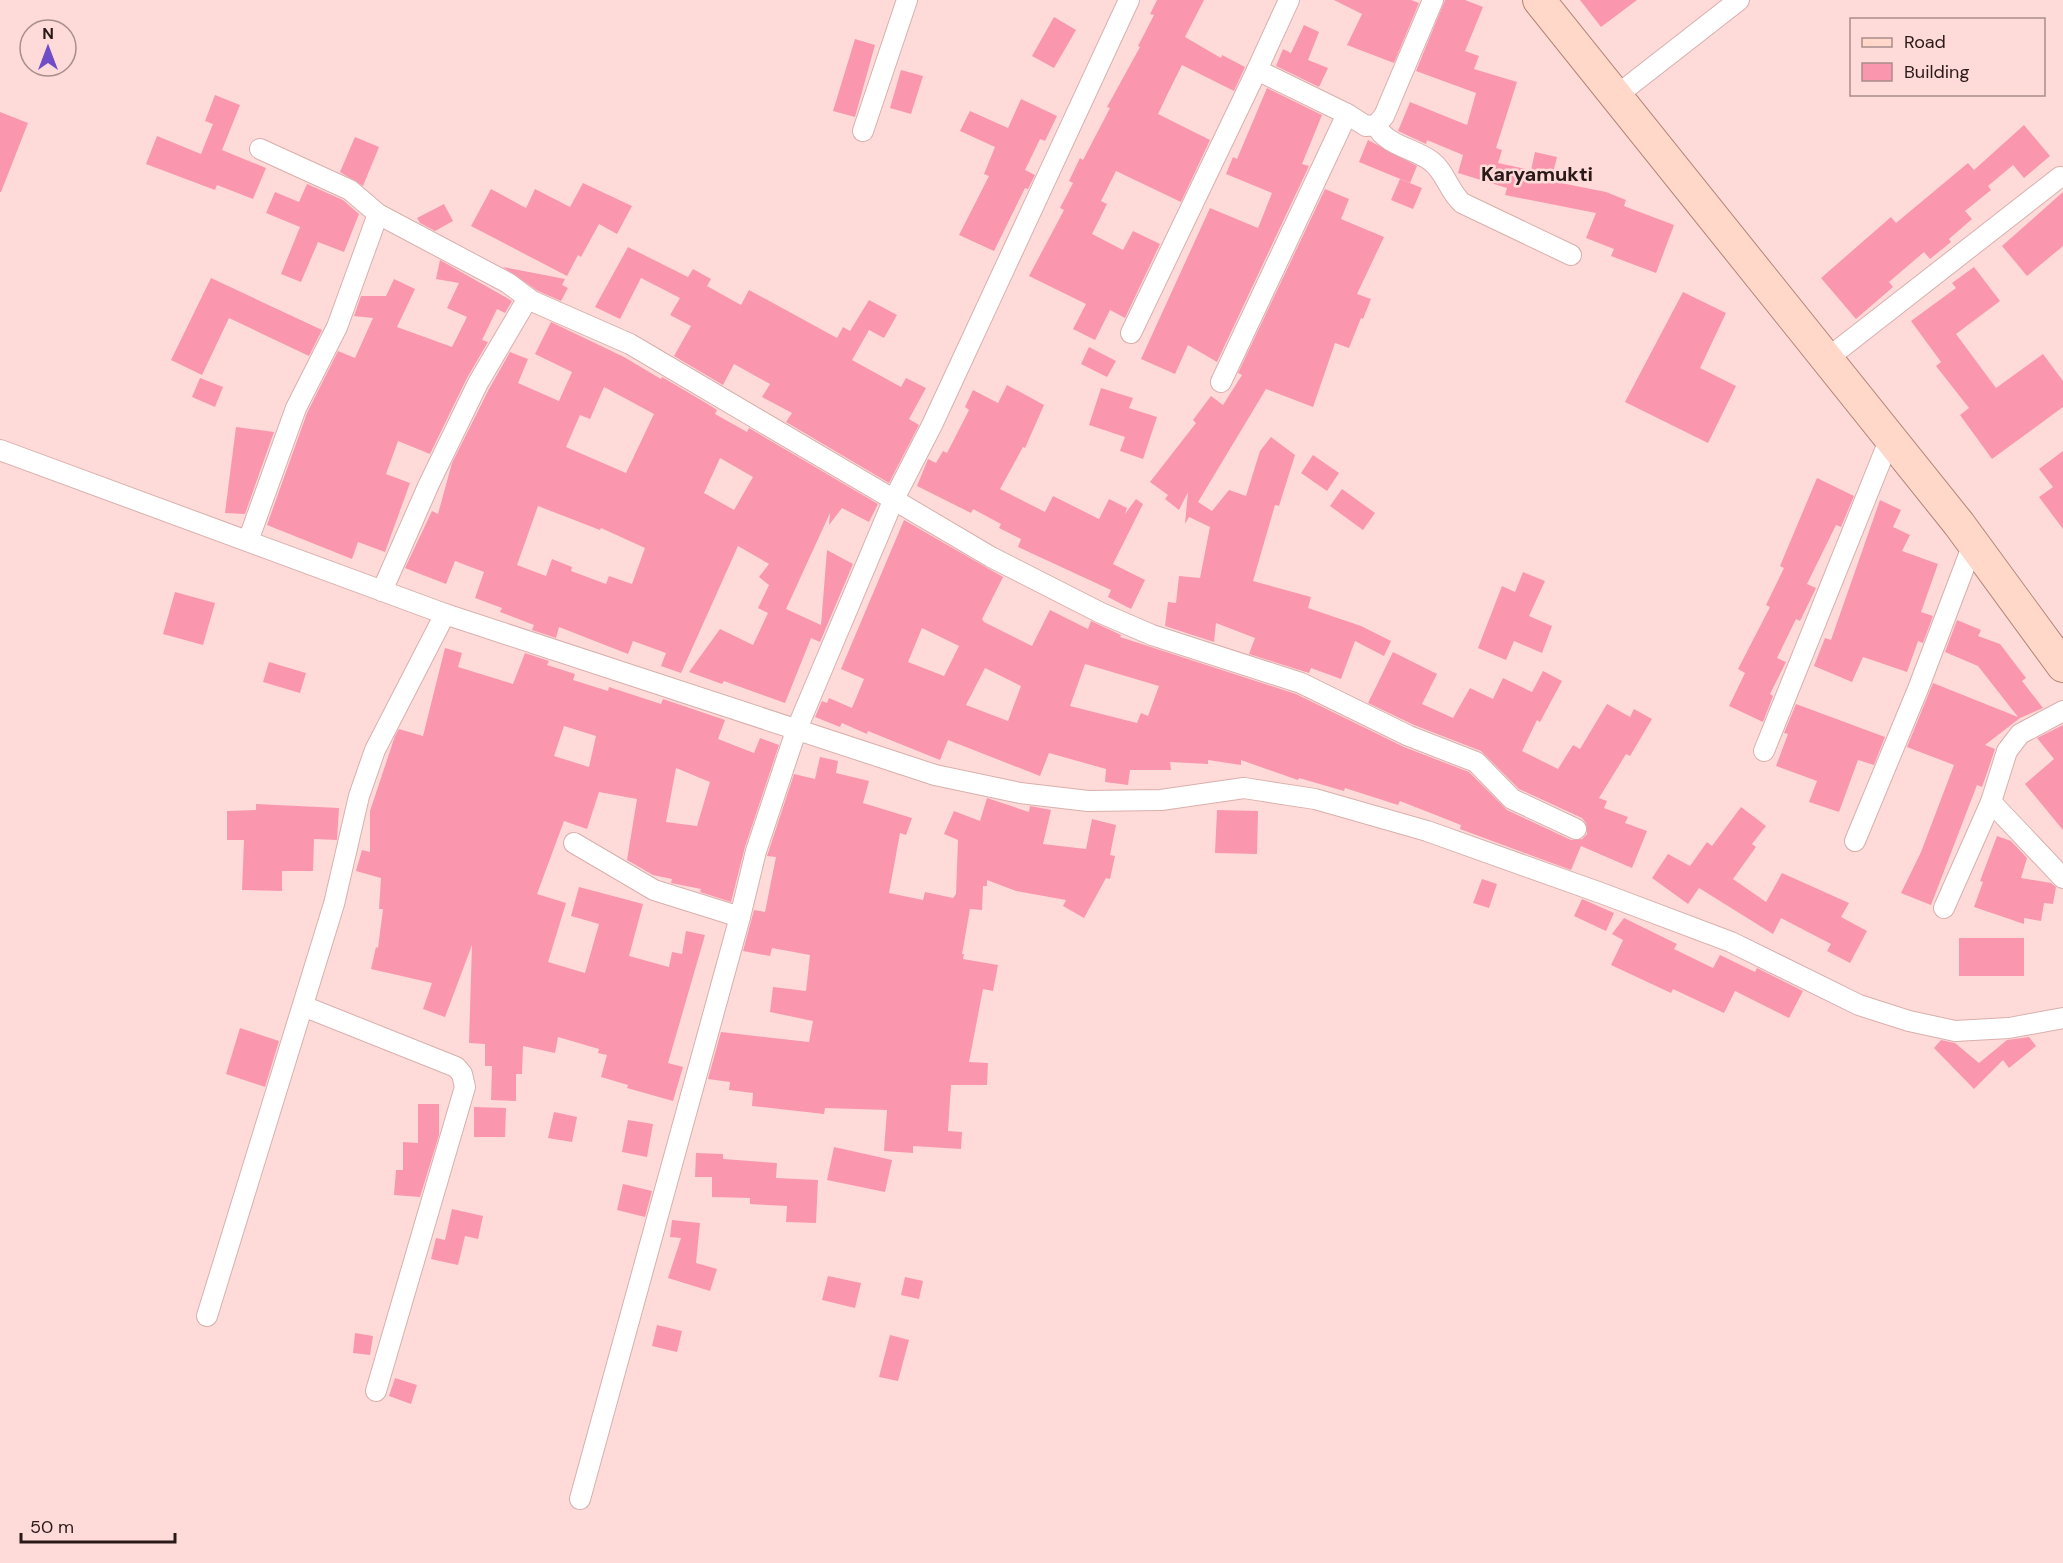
<svg xmlns="http://www.w3.org/2000/svg" width="2063" height="1563" font-family="'DM Sans',sans-serif">
	<rect width="100%" height="100%" fill="#fedbd9"/>
	<g fill="#fa97af" fill-rule="evenodd">
		<polygon points="1157,0 1204,0 1185,37 1221,58 1222,55 1245,67 1234,91 1182,65 1168,93 1158,114 1210,140 1181,202 1116,171 1101,201 1107,204 1092,234 1123,250 1133,231 1160,244 1125,318 1110,310 1095,340 1073,329 1086,304 1029,276 1064,210 1060,208 1073,183 1069,181 1080,158 1083,160 1110,108 1107,107 1140,47 1138,46 1154,15 1150,14"/>
		<polygon points="1334,0 1411,0 1419,3 1394,63 1347,45 1362,14"/>
		<polygon points="1445,0 1465,0 1483,7 1465,51 1479,56 1474,69 1517,82 1496,148 1502,150 1498,163 1531,170 1535,152 1557,157 1551,181 1606,192 1626,200 1624,206 1674,225 1656,273 1611,256 1614,249 1586,238 1596,213 1505,195 1507,188 1458,173 1463,155 1427,140 1426,144 1398,131 1410,102 1467,125 1476,93 1416,71"/>
		<polygon points="1580,0 1637,0 1601,27"/>
		<polygon points="1054,17 1076,30 1054,68 1032,56"/>
		<polygon points="1304,25 1319,32 1308,60 1328,68 1319,87 1276,66 1283,49 1291,53"/>
		<polygon points="855,39 875,45 855,117 833,111"/>
		<polygon points="901,70 923,76 911,114 890,108"/>
		<polygon points="1267,88 1322,115 1302,164 1309,166 1217,362 1188,345 1175,374 1141,359 1210,208 1258,228 1272,193 1226,174 1233,157 1237,159"/>
		<polygon points="215,95 240,105 222,150 266,168 253,199 217,185 215,190 146,164 157,136 201,154 213,124 205,121"/>
		<polygon points="1021,99 1057,116 1045,141 1040,139 1025,170 1035,175 1028,189 1025,188 994,251 959,235 989,176 984,174 995,147 960,131 970,111 1008,128"/>
		<polygon points="0,112 28,123 1,192 0,192"/>
		<polygon points="2024,125 2050,156 2024,178 2013,165 1988,186 1991,190 1965,211 1972,219 1949,239 1951,242 1930,259 1924,252 1889,282 1893,287 1856,319 1821,278 1891,217 1896,223 1968,163 1974,170"/>
		<polygon points="355,137 379,147 363,186 340,172"/>
		<polygon points="1368,140 1417,166 1410,183 1359,162"/>
		<polygon points="1400,179 1422,188 1413,209 1391,200"/>
		<polygon points="583,183 632,206 617,234 599,224 581,257 578,255 567,276 471,226 491,189 526,208 535,189 570,207"/>
		<polygon points="307,184 343,200 359,214 344,252 318,242 301,282 281,274 300,227 266,213 275,192 299,202"/>
		<polygon points="1325,189 1349,199 1341,219 1384,237 1357,294 1371,299 1363,319 1361,318 1349,348 1335,343 1313,407 1266,389 1198,502 1212,511 1229,490 1246,496 1260,451 1271,437 1295,455 1279,506 1275,505 1253,581 1311,597 1308,608 1361,626 1391,641 1384,656 1355,641 1341,679 1311,668 1309,673 1249,654 1255,638 1216,623 1214,642 1165,626 1168,602 1176,603 1179,576 1200,578 1210,527 1189,517 1185,524 1188,492 1179,510 1165,499 1168,495 1150,482 1196,423 1193,420 1211,396 1223,405 1242,375 1238,373"/>
		<polygon points="2063,192 2063,246 2027,276 2002,246"/>
		<polygon points="444,204 453,221 435,231 420,223 417,218"/>
		<polygon points="628,247 688,277 693,269 711,279 707,286 741,305 749,290 837,338 843,327 850,331 869,300 897,315 884,338 869,330 852,360 901,387 906,378 926,388 909,419 919,425 889,483 786,422 792,413 762,397 770,384 734,364 723,385 674,356 691,326 670,315 680,298 641,278 620,319 595,307"/>
		<polygon points="440,260 512,301 505,313 497,309 482,340 488,342 467,378 430,454 398,441 386,474 410,483 385,552 358,542 352,559 267,525 307,413 338,351 355,358 373,318 354,316 361,296 386,296 394,279 415,289 397,327 452,347 467,317 447,308 459,283 436,279"/>
		<polygon points="503,267 565,279 562,285 568,288 561,301 538,291"/>
		<polygon points="1974,267 2000,301 1956,334 1996,388 2043,354 2063,381 2063,407 1992,459 1960,415 1969,408 1936,366 1941,362 1911,321 1956,288 1952,283"/>
		<polygon points="211,278 322,330 309,356 229,318 202,375 171,360"/>
		<polygon points="1683,292 1726,313 1700,368 1736,386 1708,443 1625,402"/>
		<path d="M551,322l73,35 37,22 1,-2 49,29 6,4 -2,4 32,18 2,-4 129,76 -9,18 -27,-14 -13,17 1,-12 -44,96 35,16 6,-75 26,14 -33,78 -9,-4 -26,65 -61,-22 -2,3 -33,-12 31,-43 33,16 15,-32 -10,-5 11,-23 -10,-8 10,-13 -31,-18 -57,127 -20,-7 5,-13 -33,-12 -5,13 -69,-27 -3,11 -24,-8 2,-5 -34,-13 2,-4 -27,-10 9,-26 -29,-11 -9,23 -41,-16 27,-57 6,3 14,-51 37,-74 21,-37 18,7 -10,24 41,18 13,-29 -37,-18zM604,387l50,27 -28,59 -60,-26 14,-32 10,4zM720,458l33,19 -19,33 -30,-17zM538,506l62,24 1,-2 44,20 -13,36 -23,-8 -3,8 -35,-13 1,-4 -20,-8 -6,17 -29,-11z"/>
		<polygon points="1089,347 1116,361 1107,377 1081,364"/>
		<polygon points="200,378 223,387 215,407 192,397"/>
		<polygon points="1007,385 1044,405 1025,448 1023,447 1000,489 1045,512 1053,496 1099,519 1109,499 1127,508 1125,514 1136,499 1143,504 1113,564 1145,580 1131,609 1108,597 1111,590 1018,547 1021,539 999,528 1001,524 973,509 971,513 917,486 928,459 936,463 943,451 947,453 969,410 965,407 973,390 998,403"/>
		<polygon points="1101,388 1133,398 1129,408 1157,417 1143,459 1120,451 1125,437 1089,425"/>
		<polygon points="236,427 274,432 245,514 225,513"/>
		<polygon points="2063,451 2063,529 2039,497 2053,487 2039,469"/>
		<polygon points="1313,455 1339,473 1327,491 1301,473"/>
		<polygon points="1817,478 1854,496 1841,527 1836,525 1807,584 1816,588 1800,621 1796,619 1777,658 1786,662 1770,694 1773,696 1763,722 1729,706 1745,673 1738,669 1770,607 1766,605 1784,568 1780,566"/>
		<polygon points="1342,489 1375,513 1363,530 1330,506"/>
		<polygon points="1880,500 1901,510 1893,527 1910,535 1902,551 1938,564 1921,612 1933,616 1923,643 1918,641 1907,672 1863,657 1852,682 1814,666 1825,638 1831,640"/>
		<path d="M904,520l99,57 -21,42 2,3 48,24 18,-36 38,19 3,-8 30,14 -1,2 176,57 108,53 65,25 38,38 64,30 11,-1 5,-5 -1,-11 -4,-5 -63,-29 -38,-38 -67,-26 -46,-22 25,-51 44,22 -15,30 31,14 17,-30 23,11 10,-21 29,14 11,-21 19,10 -22,41 -3,-2 -15,31 36,18 15,-24 7,4 27,-45 23,13 4,-8 18,10 -22,37 -4,-2 -27,44 8,3 -3,7 24,9 -3,6 22,8 -15,37 -51,-22 -10,24 -111,-41 1,-4 -61,-24 -2,4 -53,-17 -1,3 -45,-13 -1,2 -57,-20v5l-33,-5v4l-38,-2 1,8h-41l-2,15 -23,-3 1,-13 -57,-16 -9,23 -92,-36 -8,20 -72,-29 -1,3 -25,-11 -2,4 -25,-10 7,-16 5,2 2,-5 23,10 12,-29 -23,-10zM922,628l37,18 -15,30 -36,-14zM1085,664l74,22 -11,30 -7,-3 -4,10 -67,-17zM985,668l36,18 -13,35 -42,-16z"/>
		<polygon points="1523,572 1545,581 1529,616 1552,626 1542,653 1514,641 1506,660 1478,648 1502,586 1515,592"/>
		<polygon points="175,592 215,603 203,645 163,634"/>
		<polygon points="1957,620 1981,630 1978,636 2000,644 2026,678 2022,681 2043,708 2020,718 1985,745 1995,749 1988,770 1982,787 1977,785 1931,905 1901,893 1921,852 1954,765 1907,747 1933,683 2018,717 1978,666 1945,652"/>
		<path d="M445,648l17,5 -4,14 55,17 12,-31 24,8 -2,4 28,9 -2,6 35,11 1,-4 52,17 2,-5 62,21 -7,19 36,14 6,-15 19,7 -34,102 -14,55 -31,-10 1,-3 -30,-6 1,-4 -19,-4 -26,-15 10,-61 -38,-7 -12,37 -23,-8 -27,73 29,9 -18,59 37,11 14,-49 -28,-8 8,-29 64,17 -14,52 40,11 3,-15 10,2 4,-23 19,4 -37,128 15,4 -10,34 -46,-13 1,-3 -27,-8 6,-22 -9,-2 1,-4 -41,-12 -3,16 -32,-7 -1,28h-6v27l-25,-1 1,-34h-7v-22l-16,-1 3,-98 -27,72 -22,-8 9,-26 -61,-14 5,-22 2,1 5,-39h-4l2,-31 -25,-7 6,-21 8,2v-41l25,-75 4,-7 24,7zM564,726l32,10 -7,31 -35,-11zM676,768l34,14 -13,44 -31,-4z"/>
		<polygon points="269,662 306,673 300,693 263,682"/>
		<polygon points="1796,704 1885,737 1874,765 1858,760 1839,812 1809,802 1817,781 1776,766 1788,734 1784,733"/>
		<polygon points="2063,725 2063,830 2025,784 2054,759 2037,738"/>
		<polygon points="820,757 838,761 836,773 869,781 863,803 912,818 906,835 900,833 889,893 923,900 925,892 953,898 956,894 958,840 944,834 954,811 980,821 987,798 1029,812 1030,806 1051,810 1043,844 1086,849 1092,819 1116,825 1110,855 1115,856 1110,879 1106,878 1084,918 1063,906 1066,900 1016,891 987,880 987,886 983,886 982,910 970,909 962,954 964,954 963,959 998,965 993,991 983,989 969,1062 988,1063 987,1085 951,1085 948,1131 962,1132 961,1149 913,1146 913,1153 884,1151 887,1110 825,1108 824,1114 752,1106 753,1093 729,1090 730,1082 708,1079 721,1032 809,1042 813,1021 770,1012 773,987 806,991 810,955 772,948 770,956 743,951 754,910 765,912 776,857 767,856 794,774 815,779"/>
		<polygon points="256,804 339,808 337,840 314,839 313,871 282,871 282,891 242,890 244,840 227,840 227,811 256,810"/>
		<polygon points="1741,807 1766,826 1752,844 1756,847 1733,879 1766,902 1782,873 1849,903 1841,917 1867,931 1850,963 1827,951 1831,944 1781,918 1773,934 1699,888 1688,904 1652,878 1668,854 1690,866 1707,842 1712,846"/>
		<polygon points="1217,810 1258,811 1257,854 1215,853"/>
		<polygon points="1997,836 2011,841 2027,858 2021,878 2051,883 2056,887 2053,904 2044,903 2041,921 2024,918 2024,924 1974,907 1983,882 1980,881"/>
		<polygon points="1482,879 1497,884 1489,908 1473,903"/>
		<polygon points="1582,899 1614,913 1606,931 1574,916"/>
		<polygon points="1624,918 1677,944 1674,949 1713,968 1720,955 1755,972 1757,968 1803,991 1789,1018 1735,991 1724,1013 1673,989 1671,993 1611,965 1623,940 1612,934"/>
		<rect x="1959" y="938" width="65" height="38"/>
		<polygon points="240,1028 279,1041 265,1087 226,1074"/>
		<polygon points="2029,1037 2036,1046 2009,1068 2003,1060 1974,1089 1934,1048 1941,1040 1955,1043 1979,1063 2007,1040"/>
		<polygon points="418,1104 439,1104 439,1135 420,1197 394,1195 396,1170 403,1170 403,1142 418,1143"/>
		<polygon points="474,1107 506,1108 505,1137 474,1137"/>
		<polygon points="554,1112 577,1117 572,1142 548,1138"/>
		<polygon points="628,1120 653,1124 647,1157 622,1152"/>
		<polygon points="834,1147 892,1160 885,1192 827,1180"/>
		<polygon points="696,1153 723,1154 723,1159 777,1163 776,1178 818,1180 816,1223 786,1222 787,1206 750,1204 750,1198 712,1197 712,1177 695,1177"/>
		<polygon points="623,1184 652,1191 645,1217 617,1210"/>
		<polygon points="452,1209 483,1216 478,1239 465,1236 458,1265 431,1259 436,1238 445,1240"/>
		<polygon points="672,1220 700,1223 696,1263 717,1269 710,1291 668,1278 681,1238 670,1237"/>
		<polygon points="828,1276 861,1283 855,1308 822,1300"/>
		<polygon points="905,1277 923,1281 919,1299 901,1295"/>
		<polygon points="657,1325 682,1331 677,1352 652,1346"/>
		<polygon points="355,1333 373,1336 370,1355 353,1353"/>
		<polygon points="890,1335 909,1340 898,1381 879,1377"/>
		<polygon points="395,1378 417,1385 411,1404 389,1396"/>
	</g>
	<g fill="none" stroke-linecap="round" stroke-linejoin="round">
		<g stroke="#d9afac" stroke-width="22">
			<g id="minor">
				<polyline points="1257,70 1289,0"/>
				<polyline points="1616,96 1739,0"/>
				<path d="M1376,125c10,21 38,23 55,36 14,10 17,29 31,42l109,52"/>
				<polyline points="863,131 907,0"/>
				<polyline points="260,149 350,190 378,214 508,283 532,301 630,344 991,557 1101,613 1152,635 1301,683 1409,736 1476,762 1512,799 1576,829"/>
				<polyline points="1131,333 1257,70 1347,114"/>
				<polyline points="1828,358 2060,177"/>
				<polyline points="1221,382 1347,114 1366,126 1376,125 1384,116 1433,0"/>
				<polyline points="0,450 445,614 935,775 1020,793 1088,801 1161,800 1244,788 1315,799 1427,831 1601,893 1731,942 1859,1005 1909,1021 1955,1031 2009,1028 2063,1018"/>
				<polyline points="248,541 296,408 337,327 378,214"/>
				<polyline points="382,591 429,484 478,383 528,298"/>
				<polyline points="1764,751 1890,438"/>
				<polyline points="1991,802 2063,878"/>
				<polyline points="1855,841 1918,689 1973,544"/>
				<polyline points="574,843 654,890 740,917 756,851 796,731 893,501 932,425 1129,0"/>
				<polyline points="1944,908 1991,802 2007,751 2020,734 2063,711"/>
				<polyline points="303,1006 456,1067 462,1074 465,1087 376,1391"/>
				<polyline points="207,1316 334,904 359,796 375,750 445,614"/>
				<polyline points="580,1499 740,917"/>
			</g>
		</g>
		<g stroke="#b48475" stroke-width="34">
			<polyline id="primary" points="1539,0 1959,524 2063,666"/>
		</g>
		<use href="#minor" stroke="#fff" stroke-width="20"/>
		<use href="#primary" stroke="#ffd8ca" stroke-width="32"/>
	</g>
	<g text-anchor="middle" dominant-baseline="central" stroke-width="5" stroke-linejoin="round" paint-order="stroke">
		<g font-size="20" font-weight="bold" fill="#291919" stroke="#fedbd9">
			<text x="1537" y="174">Karyamukti</text>
		</g>
	</g>
	<rect x="1850" y="18" width="195" height="78" fill="#fedbd9" stroke="#a98d8c" stroke-width="1.5"/>
	<rect x="1862" y="38" width="30" height="9" fill="#ffd8ca" stroke="#a98d8c" stroke-width="1.5"/>
	<text x="1904" y="48" font-size="18" fill="#291919">Road</text>
	<rect x="1862" y="63" width="30" height="18" fill="#fa97af" stroke="#a98d8c" stroke-width="1.5"/>
	<text x="1904" y="78" font-size="18" fill="#291919">Building</text>
	<g transform="translate(48 48)"><circle r="28" fill="#fedbd9" stroke="#a98d8c" stroke-width="1.5"/>
	<path d="M0-4.5L10 22L0 15L-10 22Z" fill="#6f4dc6"/>
	<text y="-9" font-size="16" font-weight="bold" text-anchor="middle" fill="#291919">N</text>
	</g>
	<path d="M21 1533v9h154v-9" fill="none" stroke="#291919" stroke-width="3"/>
	<text x="30" y="1533" font-size="18" fill="#291919" stroke="#fedbd9" stroke-width="4.5" paint-order="stroke">50 m</text>
</svg>
